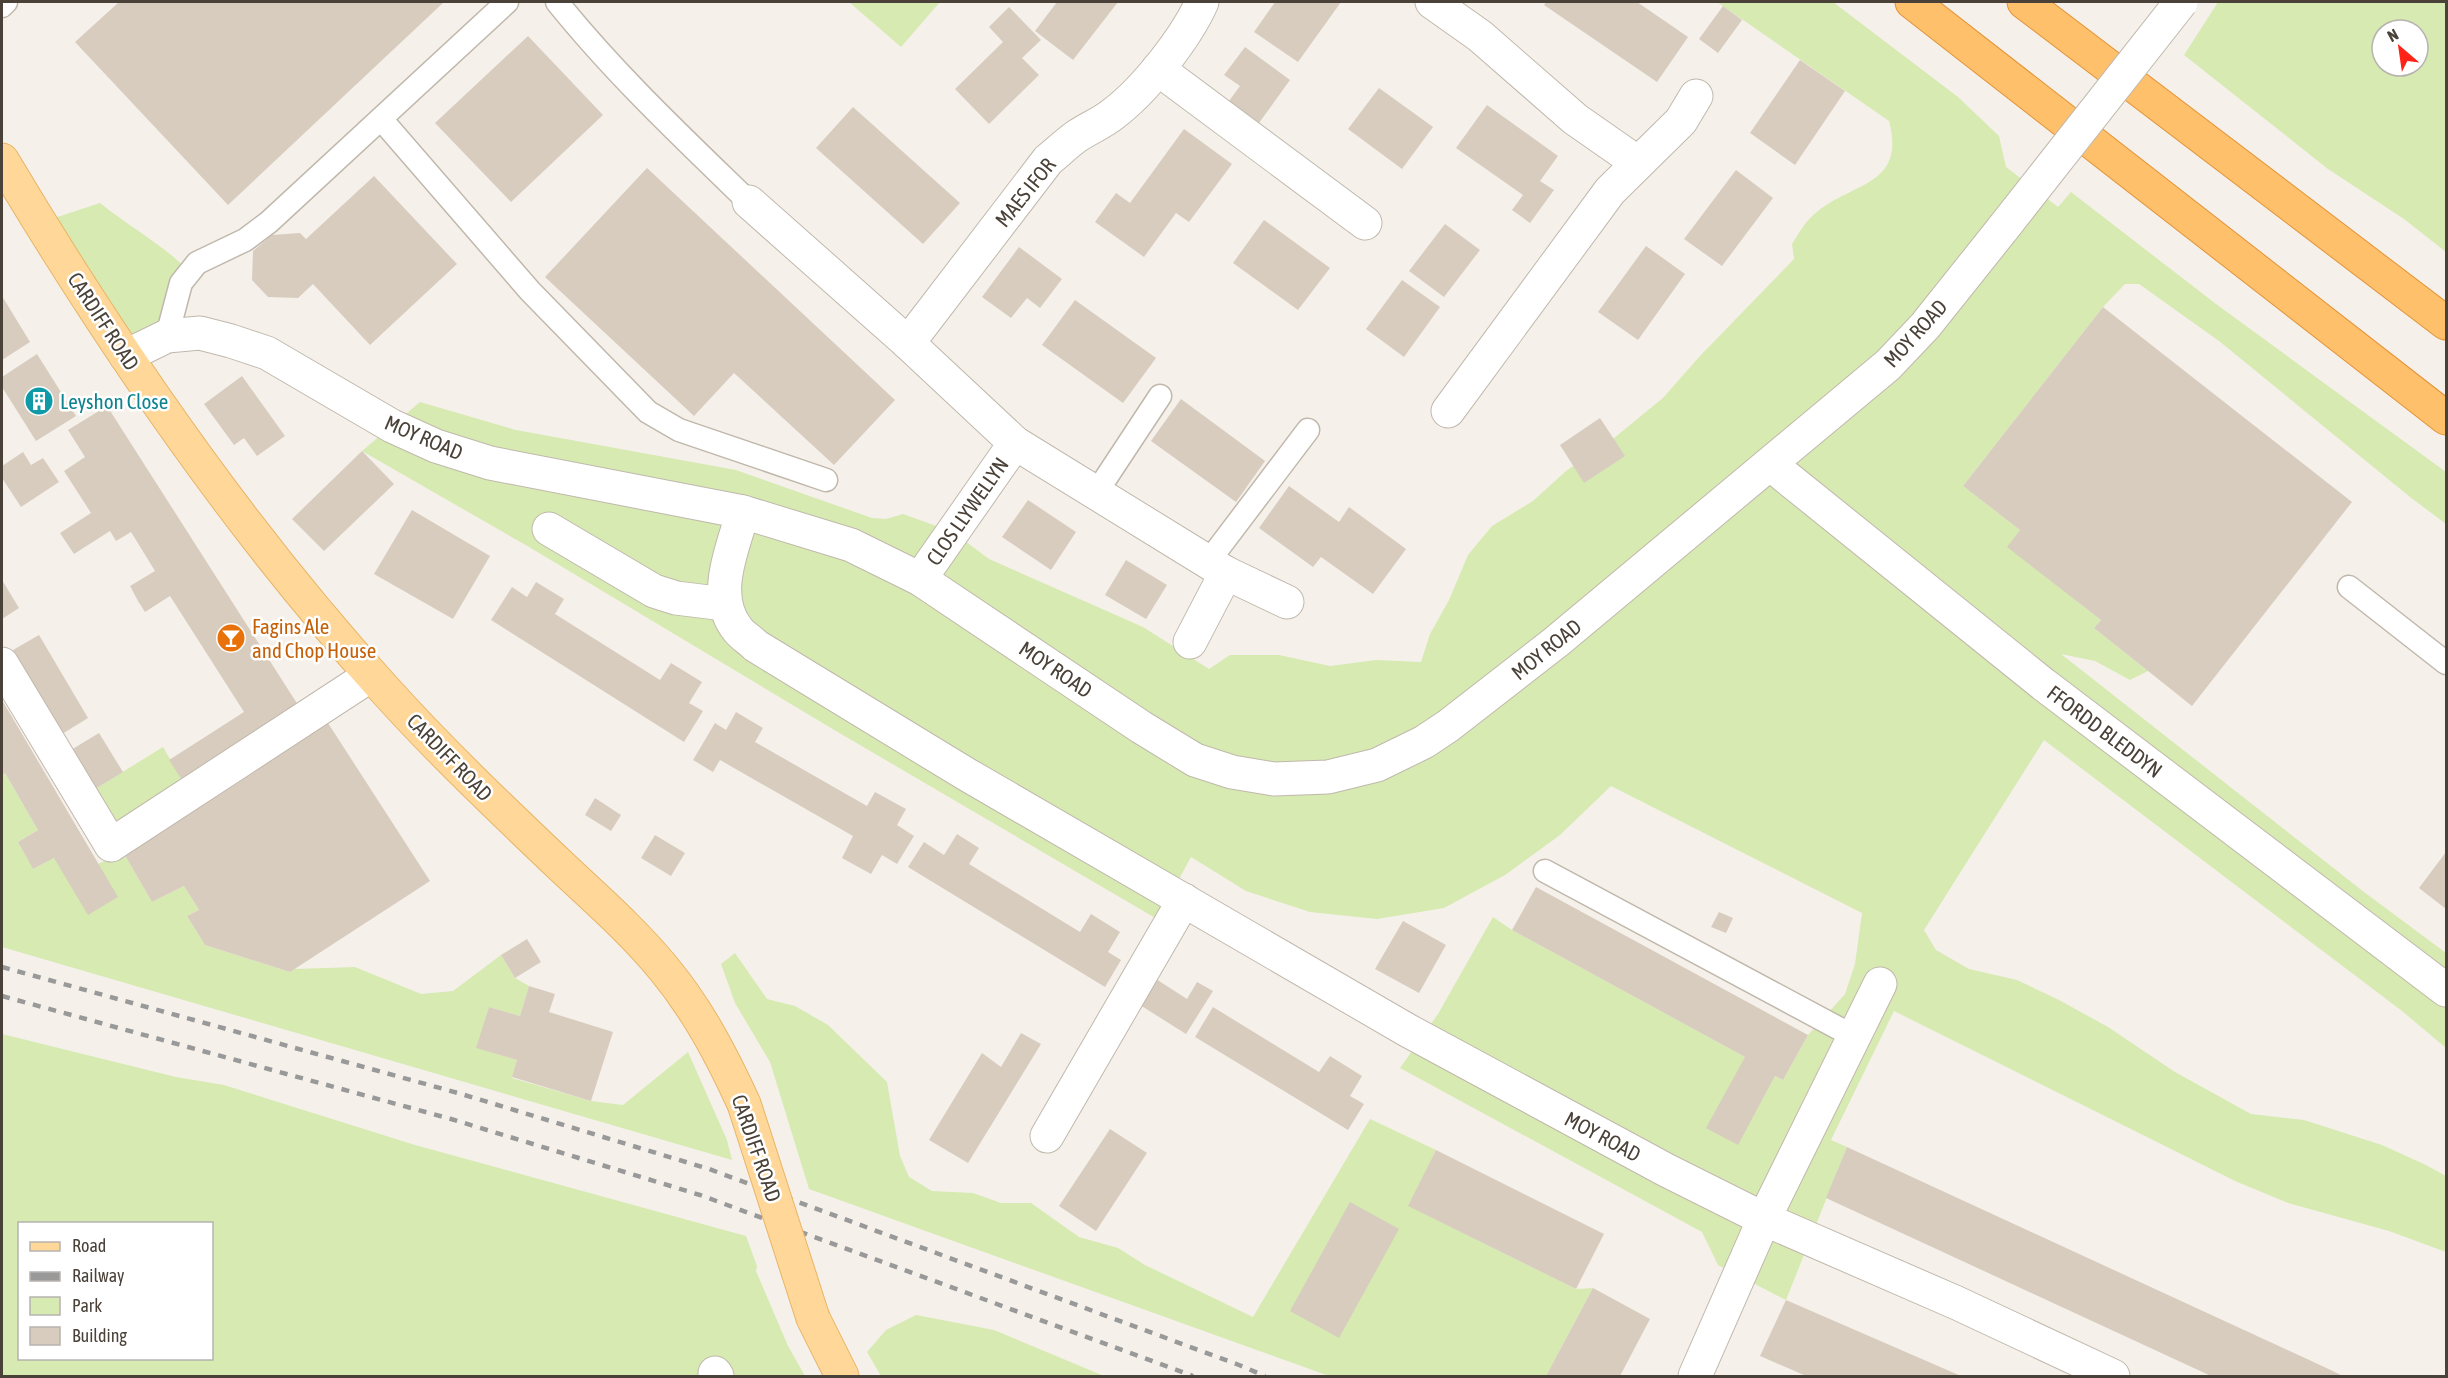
<svg xmlns="http://www.w3.org/2000/svg" width="2448" height="1378" font-family="'Asap Condensed',sans-serif">
	<rect width="100%" height="100%" fill="#f5f1ea"/>
	<g fill="#d6eab2" fill-rule="evenodd">
		<polygon points="849,2 940,2 901,47"/>
		<path d="M1717,2h116l125,95 41,39 7,31 52,40 13,-15 145,112 230,168v52l-36,-27 -191,-156 -80,-57h-14l-22,23 -140,179 57,44 -12,17 93,73 -7,8 54,43 -18,9 -35,-19 -34,-7 303,238 82,61v95l-44,-37 -358,-271 -120,190 12,20 33,19 48,11 42,20 49,27 67,45 76,42 53,6 78,25 44,20 20,11v76l-57,-21 -101,-28 -53,-22 -341,-170 -63,129 16,7 -61,153 -68,-35 -16,-33 -302,-164 38,-54 55,-97 19,13 233,127 -7,87 37,-68 8,4 25,-45 37,-41 10,-30 7,-51 -251,-127 -51,49 -55,40 -61,33 -67,11 -67,-7 -64,-21 -55,-34 -34,62 -321,-188 -307,-184 -167,-96 58,-49 96,28 220,40 136,48 14,1 17,-5 50,18 36,27 154,68 66,42 21,-14h49l51,11 46,-6 45,2 9,-28 19,-34 19,-45 24,-29 41,-25 33,-30 48,-33 49,-40 36,-41 95,-98 -2,-15c8,-13 14,-24 26,-33 36,-29 88,-26 71,-90z"/>
		<path d="M2218,2h228v250l-42,-33 -76,-50 -144,-114zM2382,30h36v36h-36z"/>
		<path d="M100,203c30,24 63,42 90,69l-18,37 -46,47 -87,-133z"/>
		<polygon points="163,747 182,780 114,823 95,789"/>
		<polygon points="5,773 38,830 18,842 33,869 54,858 98,864 123,852 152,902 184,886 199,910 187,916 205,945 290,972 294,969 355,967 421,994 453,991 501,955 515,978 529,986 520,1016 489,1007 477,1048 517,1060 512,1078 591,1101 623,1105 688,1052 727,1140 732,1160 2,947 2,775"/>
		<polygon points="735,953 767,999 795,1006 828,1025 887,1082 900,1156 909,1177 932,1191 973,1193 1001,1203 1031,1203 1079,1237 1118,1248 1145,1265 1253,1317 1370,1119 1436,1150 1409,1206 1576,1289 1593,1288 1546,1376 1329,1376 809,1189 770,1062 735,1003 721,964"/>
		<path d="M2,1034l174,43 48,8 191,60 331,91 11,30 -1,5 32,75 17,30h-803zM20,1224h192v134h-192z"/>
		<polygon points="916,1315 994,1330 1104,1376 881,1376 867,1352 886,1330"/>
	</g>
	<g fill="#d8ccbf">
		<polygon points="119,2 444,2 228,205 75,42"/>
		<polygon points="1057,2 1118,2 1073,60 1035,31"/>
		<polygon points="1275,2 1341,2 1298,62 1254,32"/>
		<polygon points="1546,2 1637,2 1688,37 1657,82 1544,5"/>
		<polygon points="1723,6 1742,20 1718,53 1699,39"/>
		<polygon points="1009,7 1041,40 1022,58 1039,75 989,124 955,89 1003,42 989,27"/>
		<polygon points="528,36 603,115 511,202 435,123"/>
		<polygon points="1245,47 1290,80 1259,123 1229,101 1240,86 1224,75"/>
		<polygon points="1800,60 1845,91 1795,165 1750,133"/>
		<polygon points="1379,88 1433,127 1402,169 1348,129"/>
		<polygon points="1487,105 1558,156 1540,181 1554,190 1530,223 1512,210 1523,195 1456,148"/>
		<polygon points="853,107 960,203 923,244 816,148"/>
		<polygon points="1184,129 1232,164 1189,222 1176,213 1144,257 1095,222 1116,193 1130,203"/>
		<polygon points="647,168 895,400 834,465 734,373 694,416 545,277"/>
		<polygon points="1736,170 1773,198 1722,266 1684,239"/>
		<polygon points="374,176 457,264 370,345 313,284 298,298 268,297 252,280 253,251 272,235 300,233 306,239"/>
		<polygon points="1264,220 1330,268 1298,310 1233,263"/>
		<polygon points="1445,224 1480,250 1444,297 1409,271"/>
		<polygon points="1646,246 1685,274 1638,340 1598,312"/>
		<polygon points="1019,247 1062,279 1040,308 1027,298 1011,318 982,297"/>
		<polygon points="1402,280 1440,307 1404,357 1366,329"/>
		<polygon points="2,296 30,342 2,360"/>
		<polygon points="1075,300 1156,358 1123,403 1042,345"/>
		<polygon points="2103,307 2352,502 2192,706 2094,628 2101,620 2007,547 2020,530 1963,486"/>
		<polygon points="37,354 76,416 36,441 2,387 2,377"/>
		<polygon points="242,376 285,436 257,456 244,438 234,445 204,404"/>
		<polygon points="1181,399 1265,461 1236,502 1151,441"/>
		<polygon points="107,406 298,705 182,780 169,760 244,712 170,596 145,612 138,601 130,586 155,571 131,532 116,541 110,531 74,554 60,533 91,513 64,471 85,457 68,430"/>
		<polygon points="1600,418 1625,456 1584,483 1560,445"/>
		<polygon points="362,451 394,484 324,551 292,519"/>
		<polygon points="23,452 31,465 43,458 59,482 21,507 2,478 2,466"/>
		<polygon points="1289,486 1339,522 1349,507 1406,549 1373,594 1321,557 1313,567 1259,528"/>
		<polygon points="1028,500 1076,532 1051,570 1002,537"/>
		<polygon points="412,510 490,556 453,619 374,574"/>
		<polygon points="1126,560 1167,585 1146,619 1105,595"/>
		<polygon points="2,580 19,608 2,619"/>
		<polygon points="536,582 564,599 555,614 660,680 671,663 702,682 689,703 703,711 684,742 491,620 512,587 527,597"/>
		<polygon points="39,635 88,718 62,734 13,650"/>
		<polygon points="2,700 118,897 88,915 54,858 33,869 18,842 38,830 5,773 2,775"/>
		<polygon points="736,712 763,728 755,742 867,806 875,792 906,809 897,825 914,836 897,864 882,855 871,874 842,858 853,836 720,760 713,772 693,760 715,723 726,730"/>
		<polygon points="328,723 430,881 290,972 205,945 187,916 199,910 184,886 152,902 123,852"/>
		<polygon points="99,733 123,772 95,789 71,750"/>
		<polygon points="595,798 621,815 611,831 585,815"/>
		<polygon points="957,834 979,848 969,864 1080,932 1091,914 1120,932 1108,952 1121,960 1105,987 908,867 924,842 944,855"/>
		<polygon points="655,835 685,853 671,876 641,858"/>
		<polygon points="2446,852 2446,909 2419,888"/>
		<polygon points="1536,887 1808,1035 1783,1080 1775,1076 1738,1145 1706,1128 1745,1057 1512,930"/>
		<polygon points="1719,912 1733,918 1726,933 1711,927"/>
		<polygon points="1403,921 1446,945 1419,993 1375,969"/>
		<polygon points="527,939 541,962 515,978 501,955"/>
		<polygon points="1156,979 1187,999 1197,982 1213,991 1186,1034 1140,1005"/>
		<polygon points="529,986 555,994 549,1012 613,1032 591,1101 512,1077 517,1060 476,1048 489,1007 520,1016"/>
		<polygon points="1213,1007 1319,1072 1330,1056 1362,1076 1350,1096 1364,1104 1348,1130 1195,1037"/>
		<polygon points="1021,1033 1041,1044 968,1163 929,1140 982,1053 1001,1067"/>
		<polygon points="1110,1129 1147,1153 1096,1231 1059,1206"/>
		<polygon points="1847,1147 2320,1365 2343,1376 2211,1376 1826,1198"/>
		<polygon points="1436,1150 1604,1234 1576,1289 1408,1206"/>
		<polygon points="1350,1202 1399,1229 1339,1338 1290,1311"/>
		<polygon points="1593,1288 1650,1319 1620,1376 1546,1376"/>
		<polygon points="1786,1300 1961,1376 1806,1376 1760,1356"/>
	</g>
	<g fill="none" stroke-linecap="round" stroke-linejoin="round">
		<g stroke="#c1b8ac" stroke-width="25">
			<g id="lane">
				<path d="M557,2c58,72 125,135 192,200"/>
				<polyline points="2,6 6,2"/>
				<polyline points="381,119 530,291 648,412 679,430 826,480"/>
				<polyline points="167,336 181,283 197,263 245,240 269,222 507,2"/>
				<polyline points="1096,493 1160,396"/>
				<polyline points="1208,562 1308,430"/>
				<polyline points="2349,587 2446,663"/>
				<polyline points="1545,871 1853,1036"/>
			</g>
		</g>
		<g stroke="#c1b8ac" stroke-width="35">
			<g id="street">
				<polyline points="1432,2 1480,36 1575,119 1638,163"/>
				<polyline points="1158,69 1365,223"/>
				<polyline points="749,202 908,343 1015,443 1226,573 1287,602"/>
				<path d="M908,343l140,-183c10,-8 19,-17 29,-24 12,-8 25,-13 36,-22 32,-24 73,-76 89,-112"/>
				<polyline points="126,356 167,336 200,333 231,341 267,353 392,426 436,446 490,463 743,512 851,545 920,579 1141,727 1195,760 1232,772 1274,779 1328,777 1377,765 1424,742 1448,726 1556,642 1888,365 1925,326 2004,227"/>
				<polyline points="1448,411 1610,191 1681,121 1696,96"/>
				<polyline points="1770,464 2043,684 2446,990"/>
				<path d="M743,512c-10,36 -33,84 -5,118 5,6 12,10 18,16l210,128 441,256 259,140 98,49 193,84 156,73"/>
				<polyline points="549,529 654,591 676,598 725,604"/>
				<polyline points="920,579 1015,443"/>
				<polyline points="1190,642 1226,573"/>
				<polyline points="2,664 111,845 371,675"/>
				<polyline points="1047,1136 1184,900"/>
				<polyline points="715,1373 717,1376"/>
				<polyline points="1695,1376 1764,1219 1880,984"/>
			</g>
		</g>
		<g stroke="#e8b466" stroke-width="35">
			<g id="primary">
				<path d="M2,160c111,186 236,369 383,530 56,62 116,119 176,176 35,33 73,66 103,103 34,41 58,87 80,135"/>
				<polyline points="813,1318 842,1376"/>
			</g>
		</g>
		<g stroke="#e39337" stroke-width="35">
			<g id="highway">
				<polyline points="1912,2 2446,418"/>
				<polyline points="2024,2 2446,323"/>
			</g>
		</g>
		<use href="#lane" stroke="#fff" stroke-width="22"/>
		<use href="#street" stroke="#fff" stroke-width="33"/>
		<use href="#primary" stroke="#ffd899" stroke-width="33"/>
		<use href="#highway" stroke="#ffc06b" stroke-width="33"/>
		<g stroke="#999" stroke-width="4.5" stroke-dasharray="8 8" stroke-linecap="butt">
			<polyline points="2,967 458,1093 709,1169 1239,1365 1265,1376"/>
			<polyline points="2,996 451,1119 700,1195 1193,1376"/>
		</g>
		<g stroke="#c1b8ac" stroke-width="35" stroke-linecap="butt">
			<polyline id="street-bridge" points="2004,227 2181,2"/>
		</g>
		<g stroke="#e8b466" stroke-width="35" stroke-linecap="butt">
			<polyline id="primary-bridge" points="744,1104 813,1318"/>
		</g>
		<use href="#street-bridge" stroke="#fff" stroke-width="33"/>
		<use href="#primary-bridge" stroke="#ffd899" stroke-width="33"/>
	</g>
	<defs>
		<g id="building-disc" transform="scale(1.5)"><circle r="9.5" fill="#0f9aa8" stroke="#fff"/><path d="M-4-6H4V6H1V3H-1V6H-4ZM-2.5-4.3h1.7v1.8h-1.7ZM.8-4.3h1.7v1.8H.8ZM-2.5-1h1.7V.8h-1.7ZM.8-1h1.7V.8H.8Z" fill="#fff"/></g>
		<g id="bar-disc" transform="scale(1.5)"><circle r="9.5" fill="#e8710a" stroke="#fff"/><path d="M-6-5H6L.8 .8V4.5H3.5V6h-7V4.5H-.8V.8Z" fill="#fff"/></g>
	</defs>
	<g fill-rule="evenodd">
		<use href="#building-disc" x="39" y="401"/>
		<use href="#bar-disc" x="231" y="638"/>
	</g>
	<g text-anchor="middle" dominant-baseline="central" stroke-width="5" stroke-linejoin="round" paint-order="stroke">
		<g font-size="21" fill="#4a4138" stroke="#fff">
			<text transform="translate(1025 192) rotate(-51)">MAES IFOR</text>
			<text transform="translate(104 321) rotate(57)">CARDIFF ROAD</text>
			<text transform="translate(1915 333) rotate(-48)">MOY ROAD</text>
			<text transform="translate(424 437) rotate(23)">MOY ROAD</text>
			<text transform="translate(967 511) rotate(-55)">CLOS LLYWELLYN</text>
			<text transform="translate(1546 649) rotate(-39)">MOY ROAD</text>
			<text transform="translate(1056 669) rotate(34)">MOY ROAD</text>
			<text transform="translate(2105 731) rotate(37)">FFORDD BLEDDYN</text>
			<text transform="translate(450 757) rotate(46)">CARDIFF ROAD</text>
			<text transform="translate(1603 1136) rotate(28)">MOY ROAD</text>
			<text transform="translate(757 1148) rotate(71)">CARDIFF ROAD</text>
		</g>
		<g font-size="21" fill="#0d838f" stroke="#fff" text-anchor="start">
			<text x="60" y="401">Leyshon Close</text>
		</g>
		<g font-size="21" fill="#c56008" stroke="#fff" text-anchor="start">
			<text x="252" y="626">Fagins Ale<tspan x="252" dy="24">and Chop House</tspan></text>
		</g>
	</g>
	<rect width="2448" height="1378" fill="none" stroke="#4a4138" stroke-width="6"/>
	<rect x="18" y="1222" width="195" height="138" fill="#ffffff" stroke="#b7b3af" stroke-width="1.5"/>
	<rect x="30" y="1242" width="30" height="9" fill="#ffd899" stroke="#b7b3af" stroke-width="1.5"/>
	<text x="72" y="1252" font-size="18" fill="#4a4138">Road</text>
	<rect x="30" y="1272" width="30" height="9" fill="#999999" stroke="#b7b3af" stroke-width="1.5"/>
	<text x="72" y="1282" font-size="18" fill="#4a4138">Railway</text>
	<rect x="30" y="1297" width="30" height="18" fill="#d6eab2" stroke="#b7b3af" stroke-width="1.5"/>
	<text x="72" y="1312" font-size="18" fill="#4a4138">Park</text>
	<rect x="30" y="1327" width="30" height="18" fill="#d8ccbf" stroke="#b7b3af" stroke-width="1.5"/>
	<text x="72" y="1342" font-size="18" fill="#4a4138">Building</text>
	<g transform="translate(2400 48) rotate(331)"><circle r="28" fill="#ffffff" stroke="#b7b3af" stroke-width="1.5"/>
	<path d="M0-4.5L10 22L0 15L-10 22Z" fill="#ff2417"/>
	<text y="-9" font-size="16" font-weight="bold" text-anchor="middle" fill="#4a4138">N</text>
	</g>
</svg>
